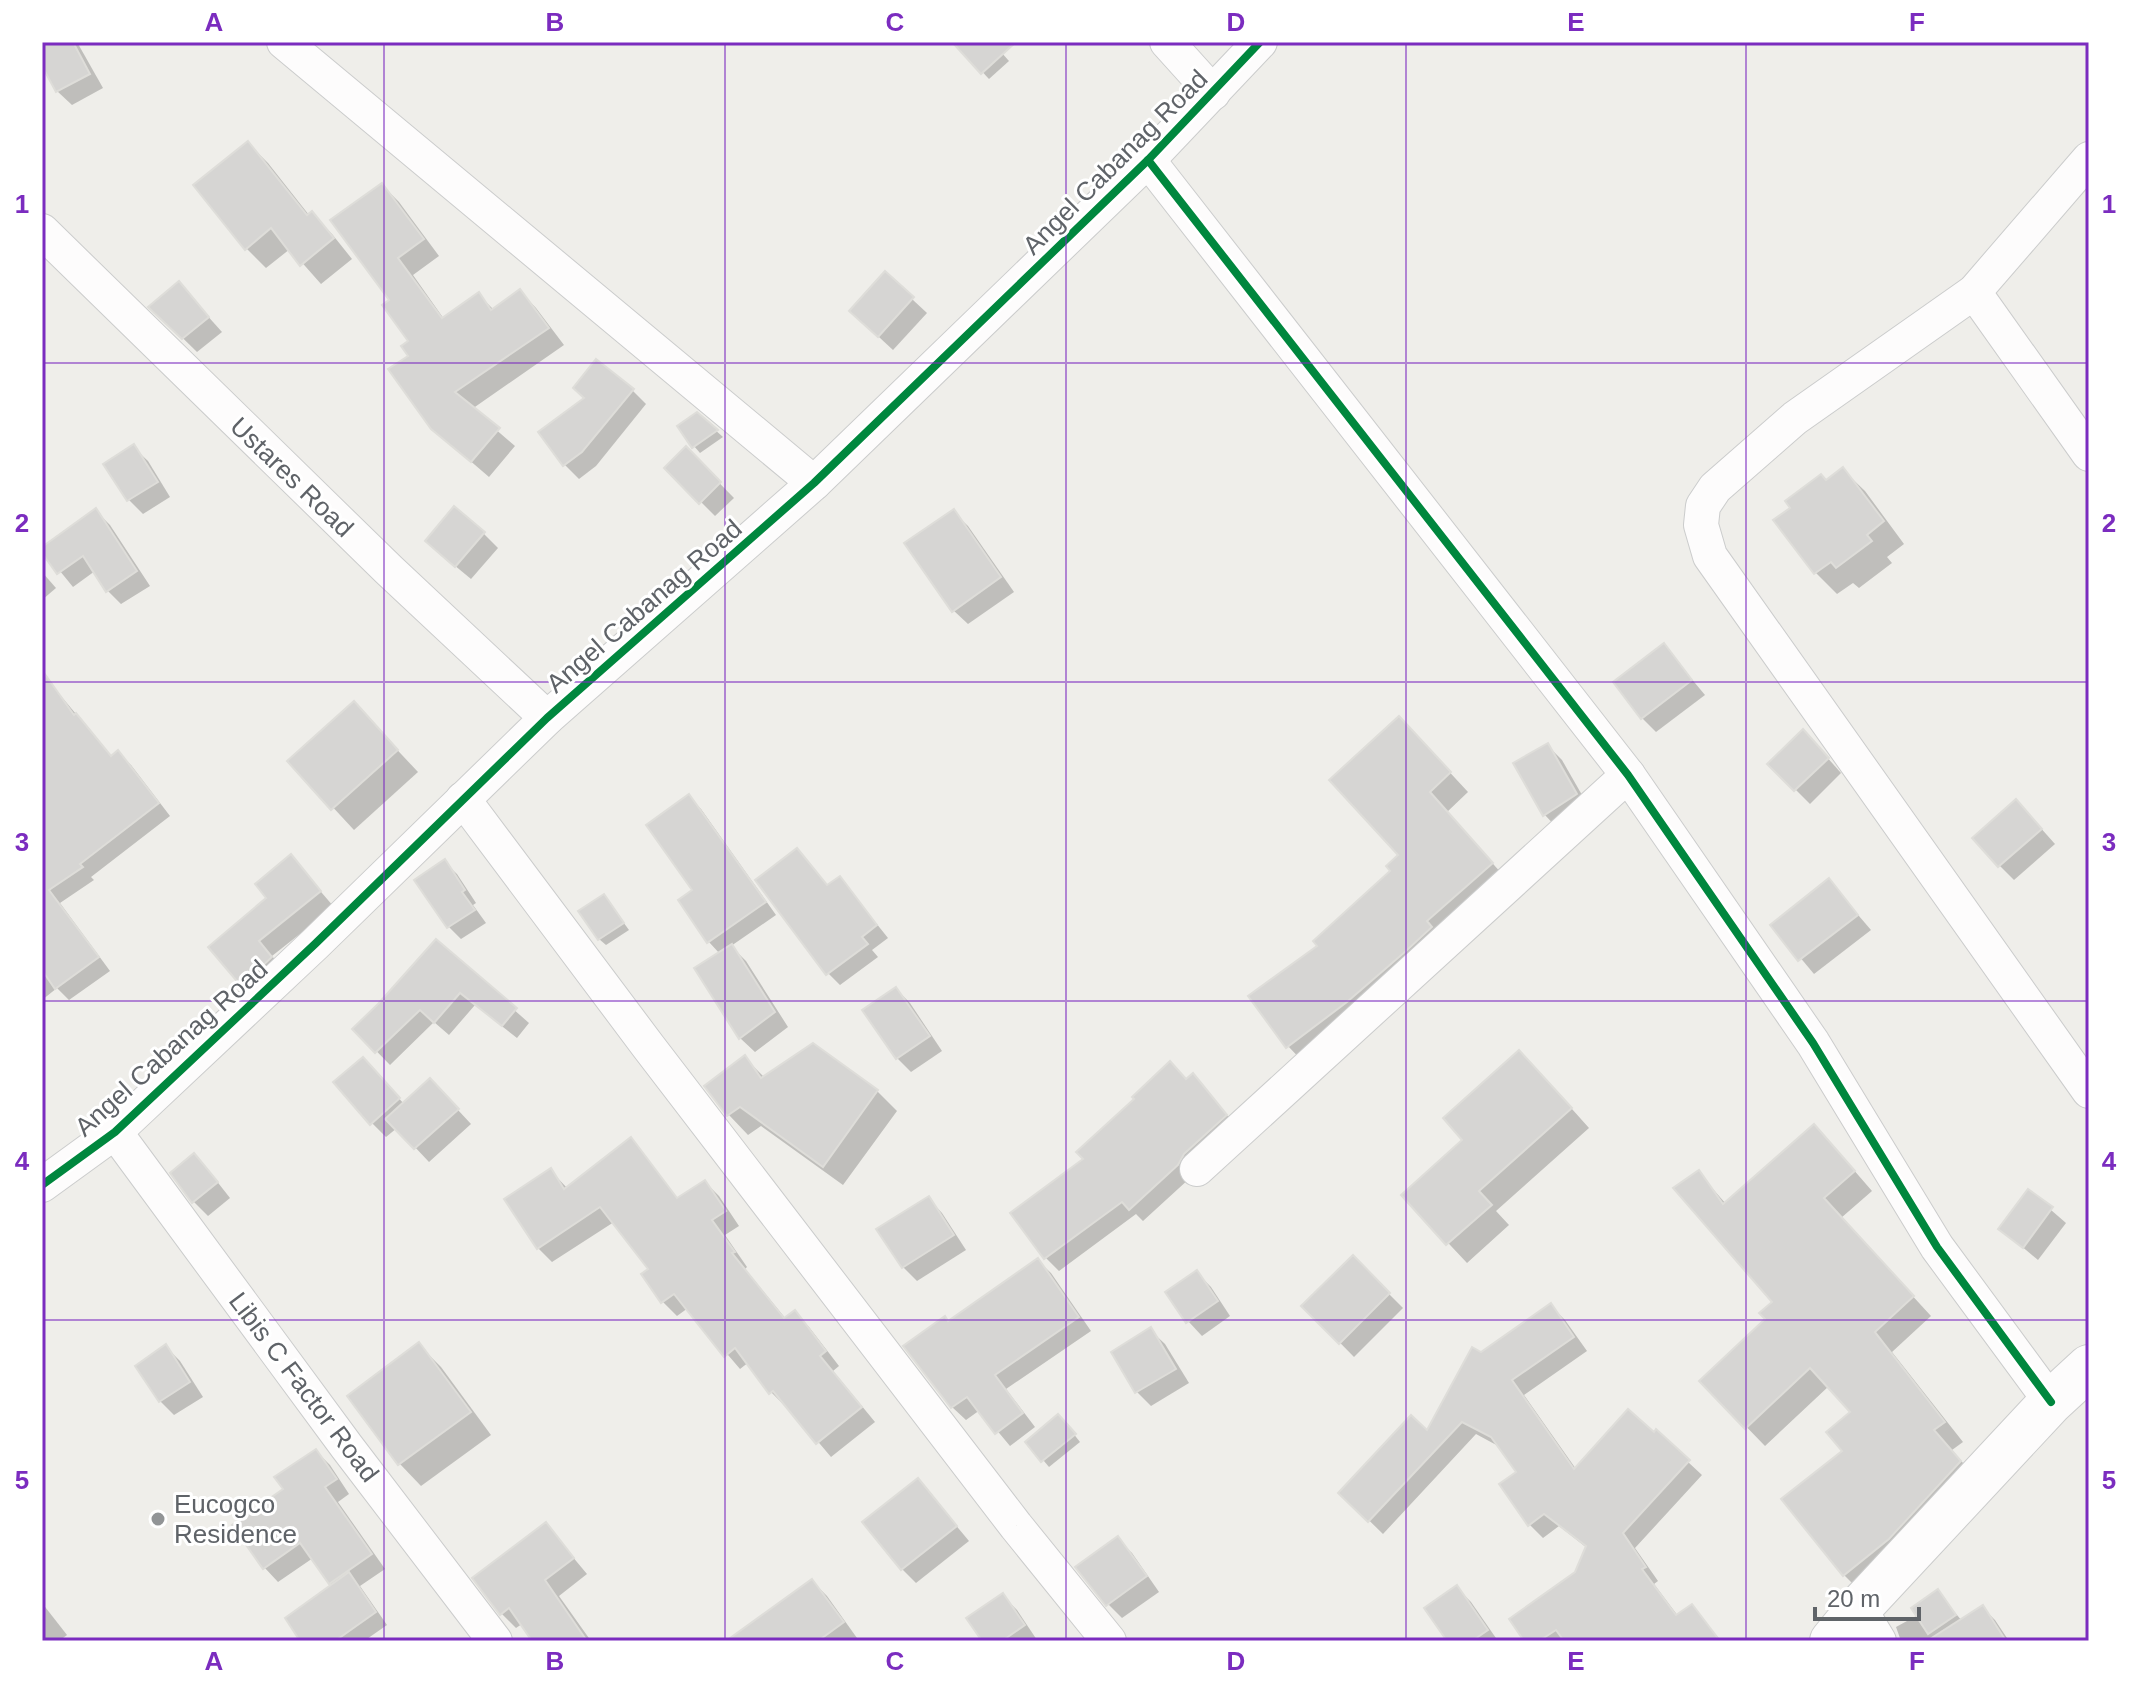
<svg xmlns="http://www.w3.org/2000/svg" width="2131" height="1683" font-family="Arial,sans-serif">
	<rect width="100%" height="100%" fill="#efeeea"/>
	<g fill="#0003">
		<polygon points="44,42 77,42 103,88 72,105 57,91 42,61"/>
		<polygon points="971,42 992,42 1009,61 989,79 962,50"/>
		<polygon points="248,143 268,163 309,215 312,214 332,234 352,259 321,284 290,249 266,268 246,248"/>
		<polygon points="382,185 399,202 439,256 413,275 444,319 479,295 494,310 520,291 536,308 564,345 472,409 515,446 489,477 432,428 411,356 411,342 392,300"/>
		<polygon points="885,274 927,313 893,350 866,325"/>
		<polygon points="179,284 222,332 197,352 151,307"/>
		<polygon points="632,390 646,404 596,466 579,479 565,465 541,433"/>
		<polygon points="697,414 723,437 700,453 694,446"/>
		<polygon points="133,447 148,461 170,497 143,514 129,500 106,465"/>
		<polygon points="686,449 734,498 715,516 667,468"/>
		<polygon points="1843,470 1865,491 1904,544 1887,557 1892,563 1859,588 1853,583 1837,594 1816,573 1776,520"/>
		<polygon points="96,511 110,525 150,586 121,604 107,590 95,571 73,587 42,549"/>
		<polygon points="953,512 968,526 1014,592 968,624 953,610"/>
		<polygon points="484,534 498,548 471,579 442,555"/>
		<polygon points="42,572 56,588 42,600"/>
		<polygon points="1664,646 1705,695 1656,732 1642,718"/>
		<polygon points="45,677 112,757 118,753 131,765 170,816 91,877 94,880 60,903 110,971 69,1000 57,988 42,1000 42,679"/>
		<polygon points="354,704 418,772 354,830 290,761"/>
		<polygon points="1417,737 1468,792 1447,812 1510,883 1306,1065 1288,1046 1320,946 1393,871 1401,856"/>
		<polygon points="1548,746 1562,760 1590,809 1558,829 1544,814"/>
		<polygon points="1817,746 1841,773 1810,804 1770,764"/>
		<polygon points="689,797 701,809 776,915 731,946 746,961 788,1027 755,1052 740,1038 696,969 720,954 709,942 681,900 695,890"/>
		<polygon points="2030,816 2055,844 2014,880 1999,865"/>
		<polygon points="797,850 828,887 840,878 888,938 872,950 878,957 840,985 828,973"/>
		<polygon points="291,857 334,907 272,956 285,972 256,999 211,947 269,898"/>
		<polygon points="444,862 457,874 476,903 473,905 486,923 461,939 449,927 417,881"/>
		<polygon points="1829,881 1871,930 1814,974 1773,925"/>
		<polygon points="604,896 629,930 606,945 599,939"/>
		<polygon points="436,941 529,1023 517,1038 475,1005 449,1035 434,1022 390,1065 355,1029"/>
		<polygon points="896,989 910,1003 942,1051 911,1072 897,1058"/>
		<polygon points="745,1058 765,1078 877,1091 897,1111 843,1185 761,1126 748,1135 729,1115 706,1086"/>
		<polygon points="1538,1071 1589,1128 1496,1211 1509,1225 1467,1263 1404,1196"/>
		<polygon points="377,1074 404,1104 444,1095 471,1124 429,1162 397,1128 386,1137 372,1123"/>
		<polygon points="1206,1089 1238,1129 1190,1178 1143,1221 1136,1214 1059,1271 1046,1258"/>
		<polygon points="630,1140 679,1200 705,1182 719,1196 739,1226 725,1235 747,1267 745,1269 786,1319 795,1313 809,1327 839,1366 833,1371 875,1422 831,1457 787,1405 785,1406 771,1392 749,1362 740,1369 688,1308 677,1316 663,1302 644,1274 651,1269 614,1222 552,1262 538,1248 551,1171 568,1189"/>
		<polygon points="1833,1146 1872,1191 1841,1218 1931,1316 1892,1352 1963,1442 1952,1450 1979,1482 1863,1594 1844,1575 1844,1451 1853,1412 1829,1386 1765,1446 1702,1381 1767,1319 1775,1302 1699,1173 1726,1204"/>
		<polygon points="208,1170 230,1198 208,1216 194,1202"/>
		<polygon points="2029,1191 2066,1223 2038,1260 2001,1229"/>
		<polygon points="928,1198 942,1213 966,1250 917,1281 903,1267"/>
		<polygon points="1353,1258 1403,1308 1354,1357 1304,1306"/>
		<polygon points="1037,1260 1051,1273 1091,1331 1006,1389 1035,1427 1010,1446 980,1410 966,1420 952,1407 949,1323"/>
		<polygon points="1197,1273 1211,1287 1230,1316 1202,1336 1188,1321"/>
		<polygon points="1551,1306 1565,1320 1587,1351 1524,1395 1576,1469 1688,1462 1702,1475 1635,1548 1658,1581 1654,1584 1678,1616 1692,1606 1721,1641 1526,1641 1576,1573 1587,1548 1559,1526 1543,1538 1529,1524 1519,1473 1500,1447 1476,1434 1383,1534 1341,1493 1427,1433 1481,1355"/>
		<polygon points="1150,1330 1165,1344 1189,1383 1151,1406 1137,1392 1113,1352"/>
		<polygon points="419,1345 441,1367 491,1435 421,1486 400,1464 350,1396"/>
		<polygon points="166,1347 180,1361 203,1397 174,1415 160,1401"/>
		<polygon points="1065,1423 1080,1442 1049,1467 1028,1442"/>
		<polygon points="316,1451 330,1465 349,1494 338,1502 385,1569 360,1586 387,1625 364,1641 302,1641 333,1586 313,1558 278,1582 264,1567 285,1490"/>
		<polygon points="918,1480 969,1541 916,1583 902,1569"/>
		<polygon points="546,1525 587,1574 559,1596 591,1641 534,1641 522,1624 516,1628 501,1613"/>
		<polygon points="1117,1539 1132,1553 1159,1592 1122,1618 1108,1604"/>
		<polygon points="812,1581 827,1596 857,1638 853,1641 726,1641"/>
		<polygon points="1457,1588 1471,1602 1498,1641 1450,1641"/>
		<polygon points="1938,1592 1962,1621 1982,1607 1995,1620 2009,1641 1901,1641 1896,1627 1918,1615"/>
		<polygon points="1003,1596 1017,1610 1037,1640 985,1641"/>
		<polygon points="42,1603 67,1635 59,1641 42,1641"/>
	</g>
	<g fill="#d6d5d3" stroke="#deddd9" stroke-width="2">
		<polygon points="42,42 73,42 90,74 56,92 42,66"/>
		<polygon points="952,42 1016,42 981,74"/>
		<polygon points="248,141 307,215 312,211 334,238 300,266 271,228 245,250 193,185"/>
		<polygon points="382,183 424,239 398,258 442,318 479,292 491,310 520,289 549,328 455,392 500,428 471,462 431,429 388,369 408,356 401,346 408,341 382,305 389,300 330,220"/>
		<polygon points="885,271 914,297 878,337 849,311"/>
		<polygon points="179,281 209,317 182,339 148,307"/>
		<polygon points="596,359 634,389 582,452 563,466 538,432 584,398 573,388"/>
		<polygon points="697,412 718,430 692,448 677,426"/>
		<polygon points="134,444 158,482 127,501 103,464"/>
		<polygon points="686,446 721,482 699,504 664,468"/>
		<polygon points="1843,467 1884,521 1867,535 1872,541 1836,568 1831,562 1814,574 1773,520 1790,508 1785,501 1821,474 1826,480"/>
		<polygon points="454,506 485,532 455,567 425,541"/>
		<polygon points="96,508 137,571 106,592 83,556 57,574 42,553 42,547"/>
		<polygon points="954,509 1001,577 952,612 904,543"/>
		<polygon points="1664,643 1692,680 1641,719 1613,682"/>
		<polygon points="42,670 74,715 76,713 111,756 118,750 159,803 80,864 83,867 49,890 99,957 55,989 42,970"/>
		<polygon points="354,701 398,750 331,810 287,761"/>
		<polygon points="1399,716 1451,772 1430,792 1493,863 1427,921 1432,927 1406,951 1347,1002 1286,1048 1248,996 1317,946 1313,941 1390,871 1386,866 1398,855 1329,780"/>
		<polygon points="1803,729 1829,758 1794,791 1767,764"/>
		<polygon points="1548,743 1577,794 1543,816 1513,763"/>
		<polygon points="689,794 766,902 707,943 678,900 692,890 646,825"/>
		<polygon points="2016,799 2042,829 1998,867 1972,838"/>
		<polygon points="797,848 827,885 840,876 877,925 862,937 868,944 826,975 755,880"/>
		<polygon points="291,854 321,891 259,941 272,957 241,986 208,947 266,898 255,884"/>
		<polygon points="445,859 465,890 462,892 475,910 447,928 414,880"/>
		<polygon points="1829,878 1858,915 1798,961 1770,925"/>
		<polygon points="604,894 624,923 598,940 578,911"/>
		<polygon points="436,939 517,1008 502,1026 460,993 434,1023 420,1010 375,1053 352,1029 378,1004"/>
		<polygon points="732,944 775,1012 739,1039 694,968"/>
		<polygon points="896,987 930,1036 896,1059 862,1010"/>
		<polygon points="813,1043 878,1090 823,1167 740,1107 727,1116 704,1086 745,1055 761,1078"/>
		<polygon points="1519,1050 1572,1108 1479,1191 1492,1205 1446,1245 1401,1195 1462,1140 1443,1118"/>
		<polygon points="363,1057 400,1098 370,1125 333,1082"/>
		<polygon points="1170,1061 1186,1079 1193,1073 1227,1115 1184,1154 1178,1165 1129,1210 1122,1202 1044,1259 1010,1213 1083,1159 1076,1152 1134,1099 1132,1097"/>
		<polygon points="430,1078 459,1109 414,1149 385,1119"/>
		<polygon points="1814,1124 1855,1171 1824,1198 1914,1296 1875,1332 1945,1422 1934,1430 1961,1461 1889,1539 1843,1576 1781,1499 1842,1451 1826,1432 1850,1412 1810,1368 1745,1429 1699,1381 1765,1319 1759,1313 1772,1302 1673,1188 1699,1170 1723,1204"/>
		<polygon points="631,1137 677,1198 705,1180 726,1211 712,1220 735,1252 732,1253 784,1318 795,1310 826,1351 820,1356 862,1407 816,1444 773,1391 769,1394 735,1348 724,1357 674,1294 661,1303 641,1274 648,1269 600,1207 537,1249 504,1199 551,1168 564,1189"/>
		<polygon points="194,1153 218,1182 192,1203 170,1173"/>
		<polygon points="2028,1189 2053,1207 2023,1248 1998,1229"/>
		<polygon points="929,1196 954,1235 902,1268 876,1229"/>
		<polygon points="1353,1255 1390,1293 1339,1344 1301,1306"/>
		<polygon points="1038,1258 1079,1317 995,1375 1023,1413 995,1434 967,1397 951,1408 903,1346 945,1316 948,1321"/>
		<polygon points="1197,1270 1218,1301 1186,1323 1165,1292"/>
		<polygon points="1551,1303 1574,1337 1512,1380 1574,1469 1628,1409 1654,1432 1656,1429 1690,1460 1623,1533 1646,1567 1642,1569 1676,1615 1692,1604 1720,1641 1564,1641 1556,1630 1539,1641 1524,1641 1509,1619 1575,1572 1586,1546 1544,1514 1528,1526 1499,1484 1516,1472 1491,1437 1462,1422 1368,1522 1338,1493 1411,1415 1427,1430 1472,1347 1481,1352"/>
		<polygon points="1151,1327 1176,1369 1135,1393 1111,1352"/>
		<polygon points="419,1342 471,1412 398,1465 347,1396"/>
		<polygon points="166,1344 190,1382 159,1402 135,1366"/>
		<polygon points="1058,1414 1076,1434 1041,1462 1025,1442"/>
		<polygon points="316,1449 337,1479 325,1487 372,1554 329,1584 300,1543 263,1569 232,1525 283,1489 274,1477"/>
		<polygon points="918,1478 957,1526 901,1570 862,1522"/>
		<polygon points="546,1522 574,1558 545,1580 587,1641 532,1641 509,1608 500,1615 472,1578"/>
		<polygon points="1118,1536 1147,1576 1106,1606 1075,1567"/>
		<polygon points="349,1572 376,1612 335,1641 300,1641 285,1618"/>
		<polygon points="812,1579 844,1622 818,1641 726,1641"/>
		<polygon points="1457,1585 1488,1630 1472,1641 1447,1641 1424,1608"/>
		<polygon points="1938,1589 1956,1615 1928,1634 1911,1608"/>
		<polygon points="1003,1593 1025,1625 1002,1641 982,1641 966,1618"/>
		<polygon points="1983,1605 2006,1641 1927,1641"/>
	</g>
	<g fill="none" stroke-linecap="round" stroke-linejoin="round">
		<g stroke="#cbcccc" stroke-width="36">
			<g id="minor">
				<polyline points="284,42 814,483"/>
				<polyline points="1167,42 1213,93"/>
				<polyline points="2089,159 1974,292 1795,418 1715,488 1703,506 1701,525 1710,556 2089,1091"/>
				<polyline points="1148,160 1628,775 1813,1043 1937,1247 2051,1402"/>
				<polyline points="42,231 389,570 547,718"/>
				<polyline points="1974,292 2089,454"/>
				<polyline points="463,799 648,1046 1016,1526 1109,1641"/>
				<polyline points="115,1132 347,1447 495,1641"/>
				<polyline points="1197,1169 1628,775"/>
				<polyline points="42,1185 115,1132 315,944 547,718 814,483 1148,160 1260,42"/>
				<polyline points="1859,1608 1879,1641"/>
			</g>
		</g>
		<g stroke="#cbcccc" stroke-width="46">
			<polyline id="tertiary" points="1832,1641 1859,1608 2051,1402 2089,1367"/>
		</g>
		<use href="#minor" stroke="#fdfcfc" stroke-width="34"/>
		<use href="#tertiary" stroke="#fdfcfc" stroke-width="44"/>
		<g stroke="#fff" stroke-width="13">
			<g id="cycleway">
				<polyline points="1148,160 1628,775 1813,1043 1937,1247 2051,1402"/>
				<polyline points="42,1185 115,1132 315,944 547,718 814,483 1148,160 1260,42"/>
			</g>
		</g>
		<use href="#cycleway" stroke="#00873e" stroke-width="8"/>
	</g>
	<path fill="none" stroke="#7b2cbf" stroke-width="2" stroke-opacity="0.55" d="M384,42v1599M725,42v1599M1066,42v1599M1406,42v1599M1746,42v1599M42,363h2047M42,682h2047M42,1001h2047M42,1320h2047"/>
	<circle fill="#919496" stroke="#fff" stroke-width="3" cx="158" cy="1519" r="8"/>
	<g text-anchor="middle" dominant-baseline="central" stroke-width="6" stroke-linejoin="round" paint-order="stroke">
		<g font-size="26" fill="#5f6368" stroke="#fff">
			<text transform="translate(1115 162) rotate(-45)">Angel Cabanag Road</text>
			<text transform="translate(292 477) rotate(44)">Ustares Road</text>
			<text transform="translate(644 606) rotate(-41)">Angel Cabanag Road</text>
			<text transform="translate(171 1048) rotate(-42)">Angel Cabanag Road</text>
			<text transform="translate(304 1387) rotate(53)">Libis C Factor Road</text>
		</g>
		<g font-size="26" fill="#5f6368" stroke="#fff" text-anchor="start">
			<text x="174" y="1504">Eucogco<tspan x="174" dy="30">Residence</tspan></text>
		</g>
	</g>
	<rect width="2131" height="1683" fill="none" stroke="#ffffff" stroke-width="88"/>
	<path d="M1815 1607v12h104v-12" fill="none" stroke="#5f6368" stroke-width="4"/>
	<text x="1827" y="1607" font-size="24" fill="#5f6368" stroke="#ffffff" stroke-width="6" paint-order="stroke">20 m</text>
	<rect x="44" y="44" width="2043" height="1595" fill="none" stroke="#7b2cbf" stroke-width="3"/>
	<g font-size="26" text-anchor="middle" font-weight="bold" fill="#7b2cbf">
		<text x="214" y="31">A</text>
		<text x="555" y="31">B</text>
		<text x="895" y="31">C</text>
		<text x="1236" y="31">D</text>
		<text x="1576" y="31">E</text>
		<text x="1917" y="31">F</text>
		<text x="22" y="213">1</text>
		<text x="2109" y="213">1</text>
		<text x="22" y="532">2</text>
		<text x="2109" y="532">2</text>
		<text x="22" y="851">3</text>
		<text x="2109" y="851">3</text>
		<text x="22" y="1170">4</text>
		<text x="2109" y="1170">4</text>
		<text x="22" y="1489">5</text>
		<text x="2109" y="1489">5</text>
		<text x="214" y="1670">A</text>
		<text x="555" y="1670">B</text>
		<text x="895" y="1670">C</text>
		<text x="1236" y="1670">D</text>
		<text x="1576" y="1670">E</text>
		<text x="1917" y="1670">F</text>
	</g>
</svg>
